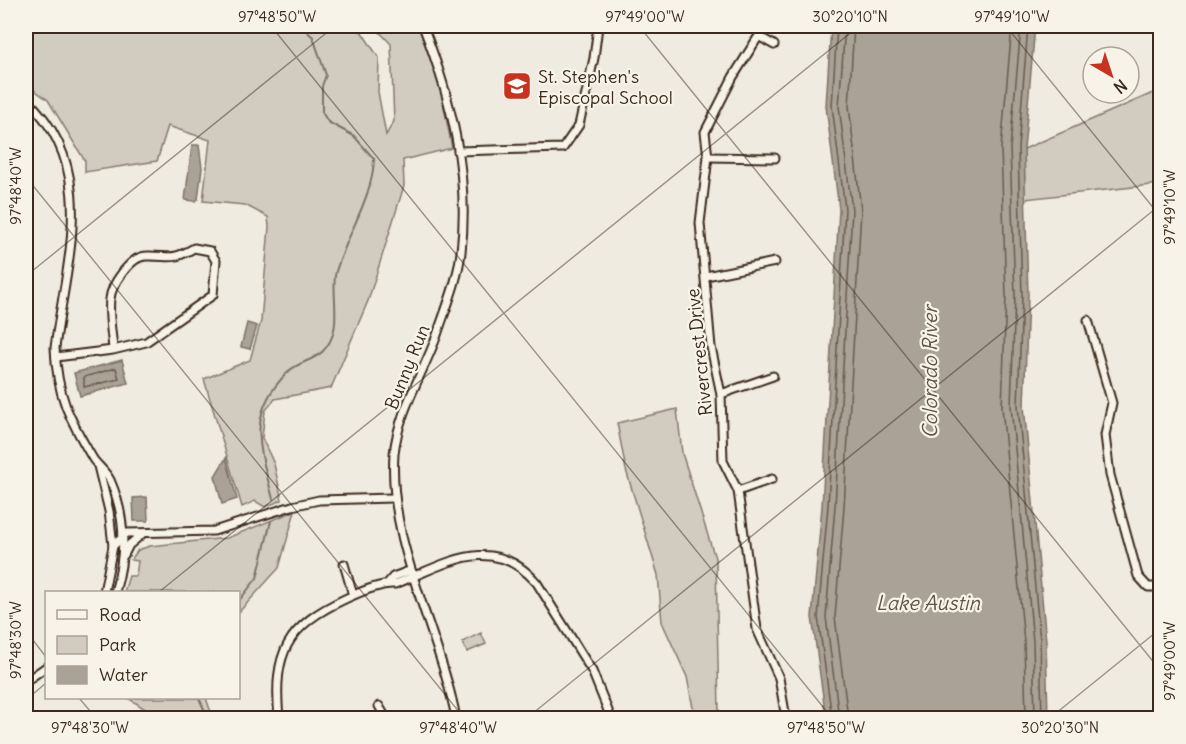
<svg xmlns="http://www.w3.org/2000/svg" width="1186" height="744" font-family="Delius,sans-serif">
	<rect width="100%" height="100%" fill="#efebe0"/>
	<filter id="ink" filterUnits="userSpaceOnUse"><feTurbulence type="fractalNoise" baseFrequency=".0167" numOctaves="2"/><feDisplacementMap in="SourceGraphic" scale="12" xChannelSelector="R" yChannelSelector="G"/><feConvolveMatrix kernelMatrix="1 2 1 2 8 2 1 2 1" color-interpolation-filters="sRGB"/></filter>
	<g filter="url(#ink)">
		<g fill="#d1cbc0" stroke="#867a6f" stroke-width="1.5">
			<polygon points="26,26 343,26 361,31 379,58 378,92 386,135 394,121 391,44 374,26 420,26 436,66 452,148 403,160 404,186 368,301 331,388 275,399 265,411 262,438 274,464 282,500 265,507 255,501 242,507 204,379 250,360 261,321 269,227 268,217 245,205 203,201 210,140 168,126 157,161 85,172 85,161 48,100 26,84"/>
			<polygon points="1160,90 1160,184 1025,199 1024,149"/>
			<polygon points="677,409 682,453 716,561 719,713 728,718 695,718 687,677 662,622 658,575 626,470 617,423"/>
			<polygon points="295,511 279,568 239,612 238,592 124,592 129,576 136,576 138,561 131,560 138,550 150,546 227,538"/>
			<polygon points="481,633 486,644 467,652 462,642"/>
			<polygon points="128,698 206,698 213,718 159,718"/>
		</g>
		<g fill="#aaa296" stroke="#7e7266" stroke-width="1.5">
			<polygon points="831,26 1035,26 1024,149 1028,296 1024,406 1046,641 1048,718 826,718 812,617 822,506 839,209 826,106"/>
			<polygon points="192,145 199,145 202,168 198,199 195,201 185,200"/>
			<polygon points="247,323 257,326 250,349 241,347"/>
			<polygon points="122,360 128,383 80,396 74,373"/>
			<polygon points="226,458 237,499 222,504 215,476"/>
			<polygon points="147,497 148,521 134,521 133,498"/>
		</g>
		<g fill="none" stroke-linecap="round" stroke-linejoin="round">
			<g stroke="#675a4e" stroke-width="1.5">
				<polyline points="1012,26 1001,148 1006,295 1002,407 1024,642 1026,718"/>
				<polyline points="1021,26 1010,148 1015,296 1011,406 1033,641 1035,718"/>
				<polyline points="1028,26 1018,148 1022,296 1018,406 1040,641 1042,718"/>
				<polygon points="116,368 119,379 84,387 84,377"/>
				<polyline points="832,718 818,617 828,506 845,209 832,106 837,26"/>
				<polyline points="839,718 826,617 835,506 852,210 839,106 845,26"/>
				<polyline points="848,718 835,617 844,507 861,210 849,106 854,26"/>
			</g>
			<g stroke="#7e7266" stroke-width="2">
				<path d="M273,499c-13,-50 -28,-85 15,-127 9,-10 26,-11 35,-21 20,-20 9,-50 12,-75 1,-8 6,-18 9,-26 11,-29 29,-59 30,-91l-20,-23 -26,-14 -6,-10v-26l4,-11 -13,-38 -12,-11"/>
				<polyline points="238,602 257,578 271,521"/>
				<polyline points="199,698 208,718"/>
			</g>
			<g stroke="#3b2a1e" stroke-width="11">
				<g id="minor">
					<path d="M423,26c28,72 47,148 38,226 -3,28 -15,56 -24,83 -14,39 -39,77 -43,119 -6,90 45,176 62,264"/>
					<polyline points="765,26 733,77 705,132 708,157 700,223 711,347 721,394 723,461 738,491 757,629 779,678 786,718"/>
					<polyline points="760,37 774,45"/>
					<path d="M26,99c74,68 40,162 29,249 2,48 14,70 38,111 5,7 13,13 17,21 16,36 16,75 5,112"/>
					<polyline points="458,151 563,148 579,125 594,58 598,26"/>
					<polyline points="708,157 775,158"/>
					<polyline points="706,276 775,262"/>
					<polyline points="1088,320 1112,403 1105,435 1110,475 1138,576 1148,587 1160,587"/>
					<path d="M56,357l57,-7 33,-8 67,-47 3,-34 -6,-10 -16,-3c-24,14 -24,7 -48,8 -15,0 -35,29 -36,43 -2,16 2,35 3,51"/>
					<polyline points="721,394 773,376"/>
					<polyline points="98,466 109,511 113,546 104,592"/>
					<polyline points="738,491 772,479"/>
					<polyline points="113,546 127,533 214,531 292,506 319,500 393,498"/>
					<polyline points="124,555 129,545 141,535"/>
					<polyline points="344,564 353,595"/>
					<polyline points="388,583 393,577 409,571 414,574"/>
					<polyline points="26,681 46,667"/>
					<polyline points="379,706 386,718"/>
					<path d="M279,718c-6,-65 7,-92 68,-120 13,-6 33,-15 48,-14 50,-19 97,-53 142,-1l55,88 19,47"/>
				</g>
			</g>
			<use href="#minor" stroke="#f7f3e8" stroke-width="7"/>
		</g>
	</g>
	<path fill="none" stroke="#3b2a1e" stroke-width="1.5" stroke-opacity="0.45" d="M271,26l561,692M639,26l521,644M1006,26l154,190M26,177l438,541M26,276l309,-250M159,592l700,-566M26,631l20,26M79,698l17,20M26,700l20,-17M527,718l633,-513M1050,718l110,-89"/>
	<defs>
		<g id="school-square" transform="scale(1.5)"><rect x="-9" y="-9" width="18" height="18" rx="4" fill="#c8321e" stroke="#f7f3e8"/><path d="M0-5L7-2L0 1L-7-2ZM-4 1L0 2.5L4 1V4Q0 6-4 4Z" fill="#fff"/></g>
	</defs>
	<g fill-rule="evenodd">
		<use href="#school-square" x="517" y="86"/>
	</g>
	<g text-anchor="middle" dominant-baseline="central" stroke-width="4.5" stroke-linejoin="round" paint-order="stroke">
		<g font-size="18" fill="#3b2a1e" stroke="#f7f3e8" text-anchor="start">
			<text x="538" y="76">St. Stephen's<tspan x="538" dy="21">Episcopal School</tspan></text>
		</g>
		<g font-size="18" fill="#3b2a1e" stroke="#f7f3e8">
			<text transform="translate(699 352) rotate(-96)">Rivercrest Drive</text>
			<text transform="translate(407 367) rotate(-68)">Bunny Run</text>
		</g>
		<g font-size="20" font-style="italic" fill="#625448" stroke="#f7f3e8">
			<text transform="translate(929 372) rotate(-90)">Colorado River</text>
			<text x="928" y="602">Lake Austin</text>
		</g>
	</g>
	<rect width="1186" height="744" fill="none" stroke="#f7f3e8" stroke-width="66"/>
	<rect x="45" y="591" width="195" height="108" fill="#f7f3e8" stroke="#aca397" stroke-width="1.5"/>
	<rect x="57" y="610" width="30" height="9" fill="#f7f3e8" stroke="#aca397" stroke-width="1.5"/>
	<text x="99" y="621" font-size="18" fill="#3b2a1e">Road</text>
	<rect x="57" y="636" width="30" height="18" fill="#d1cbc0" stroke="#aca397" stroke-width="1.5"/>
	<text x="99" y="651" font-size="18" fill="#3b2a1e">Park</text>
	<rect x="57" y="666" width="30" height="18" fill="#aaa296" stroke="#aca397" stroke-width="1.5"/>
	<text x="99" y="681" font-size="18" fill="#3b2a1e">Water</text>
	<g transform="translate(1111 75) rotate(141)"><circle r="28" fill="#f7f3e8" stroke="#aca397" stroke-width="1.5"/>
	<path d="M0-4.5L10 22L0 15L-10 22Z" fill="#c8321e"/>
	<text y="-9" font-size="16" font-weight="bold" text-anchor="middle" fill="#3b2a1e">N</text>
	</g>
	<rect x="33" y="33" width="1120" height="678" fill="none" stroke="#3b2a1e" stroke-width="2"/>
	<g font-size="15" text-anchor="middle" fill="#3b2a1e">
		<text x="277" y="22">97°48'50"W</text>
		<text x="645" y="22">97°49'00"W</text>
		<text x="850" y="22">30°20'10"N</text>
		<text x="1012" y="22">97°49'10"W</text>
		<text transform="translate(16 186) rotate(-90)" y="5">97°48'40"W</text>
		<text transform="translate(1170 207) rotate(-90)" y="5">97°49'10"W</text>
		<text transform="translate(16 640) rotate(-90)" y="5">97°48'30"W</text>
		<text transform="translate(1170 661) rotate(-90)" y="5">97°49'00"W</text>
		<text x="90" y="733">97°48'30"W</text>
		<text x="458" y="733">97°48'40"W</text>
		<text x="826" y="733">97°48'50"W</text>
		<text x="1060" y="733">30°20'30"N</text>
	</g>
</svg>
